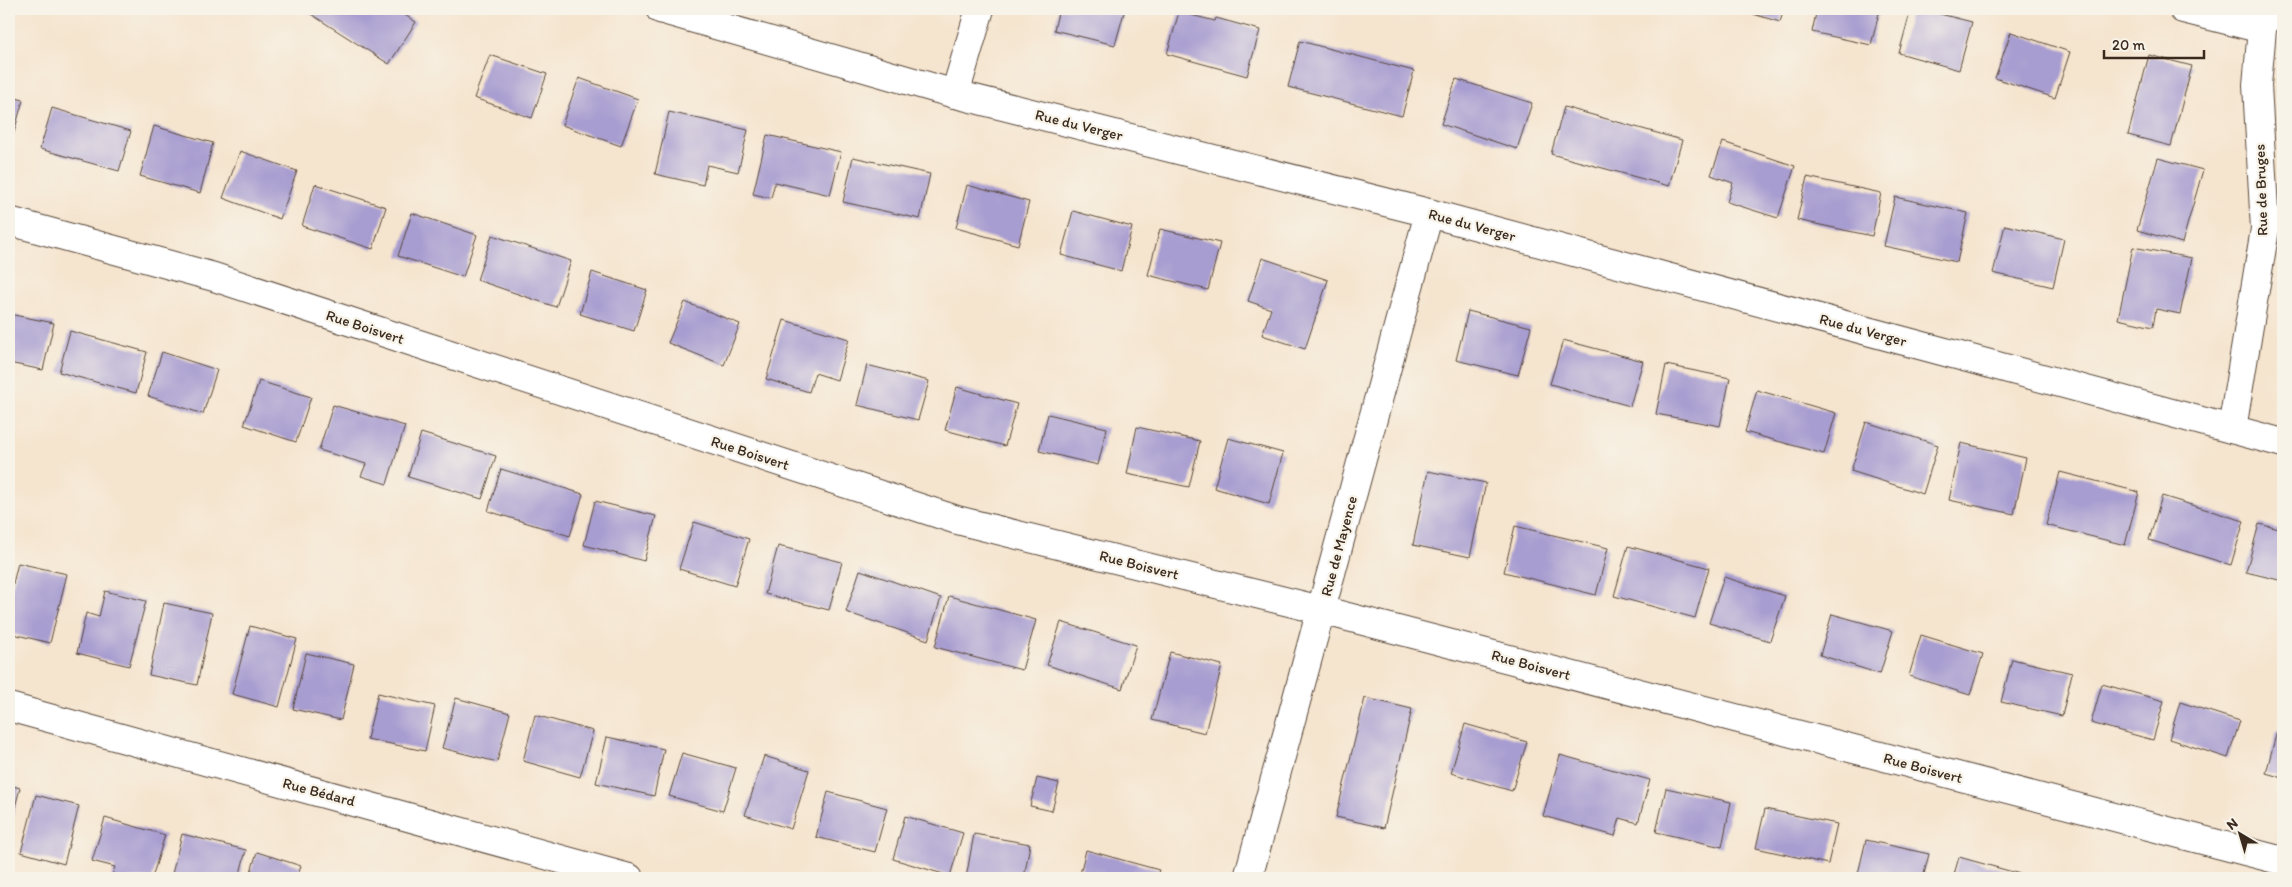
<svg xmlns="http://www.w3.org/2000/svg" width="2292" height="887" font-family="Itim,sans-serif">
	<rect width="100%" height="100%" fill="#f7f3e8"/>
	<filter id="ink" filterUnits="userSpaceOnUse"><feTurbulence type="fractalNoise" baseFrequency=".02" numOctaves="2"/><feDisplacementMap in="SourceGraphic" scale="10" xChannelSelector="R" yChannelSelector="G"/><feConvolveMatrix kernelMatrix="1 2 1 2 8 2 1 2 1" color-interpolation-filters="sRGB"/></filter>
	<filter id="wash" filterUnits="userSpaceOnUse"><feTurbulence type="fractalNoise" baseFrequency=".0096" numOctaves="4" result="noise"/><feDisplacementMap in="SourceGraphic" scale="20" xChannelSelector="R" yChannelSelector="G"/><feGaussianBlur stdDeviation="1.12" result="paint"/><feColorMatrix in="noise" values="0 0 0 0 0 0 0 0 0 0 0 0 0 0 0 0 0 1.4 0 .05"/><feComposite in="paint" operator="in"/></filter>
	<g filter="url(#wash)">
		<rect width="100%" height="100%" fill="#f5e4ce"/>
		<g id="blocks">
			<g fill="#a89dd0">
				<polygon points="303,9 395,9 416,22 389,64"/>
				<polygon points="1059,9 1125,9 1115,45 1054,30"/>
				<polygon points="1736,9 1784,9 1780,22"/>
				<polygon points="1817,9 1880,9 1871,45 1812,32"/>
				<polygon points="1911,9 1920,9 1972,22 1959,70 1899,53"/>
				<polygon points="1179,12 1215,21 1216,18 1260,30 1247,76 1167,54"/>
				<polygon points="2011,32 2070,52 2055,98 1995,78"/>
				<polygon points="1300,41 1414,71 1402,116 1288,87"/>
				<polygon points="490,55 547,74 532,118 474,98"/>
				<polygon points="2149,55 2192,66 2171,146 2128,135"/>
				<polygon points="579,78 638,99 621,146 562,125"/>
				<polygon points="1456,79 1532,103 1517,149 1441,124"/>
				<polygon points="9,96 23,100 11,143 9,142"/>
				<polygon points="1564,107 1682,140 1669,186 1551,154"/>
				<polygon points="52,108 131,131 119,171 40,149"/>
				<polygon points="669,112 748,130 738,172 707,165 703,185 655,174"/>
				<polygon points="154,126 213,143 200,193 140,176"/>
				<polygon points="767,135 841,152 830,195 775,182 771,198 753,194"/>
				<polygon points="1723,142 1795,166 1778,218 1727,202 1733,183 1711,175"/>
				<polygon points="240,151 297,171 280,219 223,198"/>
				<polygon points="853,157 930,174 920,219 843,202"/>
				<polygon points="2158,158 2203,170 2182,243 2137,230"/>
				<polygon points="1807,177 1881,193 1872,236 1797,220"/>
				<polygon points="315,184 386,207 373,249 302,226"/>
				<polygon points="967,185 1029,202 1018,245 956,228"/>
				<polygon points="1895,197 1968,213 1957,262 1884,246"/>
				<polygon points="1073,211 1132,227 1121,271 1061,255"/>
				<polygon points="412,213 477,235 463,277 398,256"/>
				<polygon points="2005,225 2064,239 2053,287 1993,273"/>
				<polygon points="1160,229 1220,243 1208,290 1148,275"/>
				<polygon points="492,235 571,261 556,307 477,280"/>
				<polygon points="2133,247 2192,258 2180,314 2156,309 2153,327 2118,319"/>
				<polygon points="1262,258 1328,280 1305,349 1262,335 1271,309 1248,301"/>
				<polygon points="592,272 647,290 634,331 580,314"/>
				<polygon points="685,302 740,324 724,365 668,343"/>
				<polygon points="1468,311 1531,327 1518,375 1456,360"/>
				<polygon points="9,314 54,323 43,370 9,363"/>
				<polygon points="784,320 849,339 837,380 815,373 809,392 766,379"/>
				<polygon points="70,331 147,352 136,393 59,372"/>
				<polygon points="1563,340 1643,361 1630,406 1550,384"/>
				<polygon points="162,352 217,370 203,414 148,396"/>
				<polygon points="867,365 929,381 918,420 857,405"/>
				<polygon points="1666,365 1730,378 1720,426 1656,414"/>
				<polygon points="259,381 311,397 296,442 244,425"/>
				<polygon points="957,387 1017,404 1005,446 945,430"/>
				<polygon points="1757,390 1836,413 1824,454 1745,432"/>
				<polygon points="333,405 405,426 387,484 361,476 366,464 319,450"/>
				<polygon points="1048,414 1107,428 1098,465 1039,451"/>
				<polygon points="1866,422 1938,445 1923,494 1851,471"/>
				<polygon points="1137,427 1200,441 1189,487 1127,474"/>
				<polygon points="421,433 496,456 482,499 408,477"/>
				<polygon points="1228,438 1283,453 1269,504 1214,488"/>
				<polygon points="1961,443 2026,458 2014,514 1949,500"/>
				<polygon points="501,469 583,494 570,536 488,511"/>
				<polygon points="1428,471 1486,483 1470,557 1413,545"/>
				<polygon points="2060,472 2139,492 2125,545 2046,525"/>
				<polygon points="2162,496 2244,521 2231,565 2149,540"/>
				<polygon points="595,501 656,516 644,561 584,545"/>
				<polygon points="694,522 749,539 735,586 679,569"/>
				<polygon points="2259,524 2283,530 2283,581 2246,572"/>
				<polygon points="1515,526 1608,548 1596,595 1504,572"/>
				<polygon points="778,546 842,562 829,610 765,594"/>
				<polygon points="1628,546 1709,568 1695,618 1614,596"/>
				<polygon points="18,563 67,574 50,643 9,633 9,600"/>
				<polygon points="860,570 941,598 928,640 846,612"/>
				<polygon points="1724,577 1785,596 1770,641 1709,623"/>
				<polygon points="105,591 146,601 129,666 77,653 86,613 99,617"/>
				<polygon points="949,596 1036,620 1022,670 935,647"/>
				<polygon points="164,603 212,613 197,685 149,675"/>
				<polygon points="1832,614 1893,631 1880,674 1820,655"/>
				<polygon points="1061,622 1136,645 1122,689 1047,665"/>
				<polygon points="250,626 297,639 279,707 232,694"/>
				<polygon points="1921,635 1983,654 1970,695 1909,676"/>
				<polygon points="1170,652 1222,665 1205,733 1152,720"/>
				<polygon points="306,653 354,664 341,720 293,709"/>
				<polygon points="2012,659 2072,673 2062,716 2001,702"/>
				<polygon points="2102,684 2164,701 2153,740 2091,723"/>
				<polygon points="378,693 435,706 425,751 367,739"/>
				<polygon points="456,698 510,713 497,762 442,748"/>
				<polygon points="1365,698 1412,709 1384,828 1336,817"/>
				<polygon points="2180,702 2240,721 2228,758 2169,739"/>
				<polygon points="535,715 593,731 580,777 523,761"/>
				<polygon points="1465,724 1527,742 1512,791 1451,773"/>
				<polygon points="2277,731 2283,733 2283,778 2266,773"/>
				<polygon points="607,737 664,749 654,796 596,783"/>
				<polygon points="682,753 736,768 723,811 669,796"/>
				<polygon points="1560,755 1650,780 1638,823 1620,818 1615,836 1543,816"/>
				<polygon points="764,756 809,770 791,829 745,815"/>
				<polygon points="1037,778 1059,783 1052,811 1030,806"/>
				<polygon points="9,785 20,788 9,831"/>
				<polygon points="1666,788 1731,802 1722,847 1656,832"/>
				<polygon points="828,792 887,808 875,852 816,837"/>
				<polygon points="36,795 79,806 64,864 21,852"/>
				<polygon points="1765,809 1837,824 1828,864 1756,848"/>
				<polygon points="905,816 963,833 950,876 893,859"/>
				<polygon points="105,818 165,835 152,878 111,878 115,867 92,861"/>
				<polygon points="182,834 246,850 239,878 171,878"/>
				<polygon points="974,834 1030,844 1024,878 966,878"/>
				<polygon points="1866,840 1929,854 1923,878 1857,878"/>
				<polygon points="1086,850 1159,870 1156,878 1079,878"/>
				<polygon points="257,852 301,866 297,878 249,878"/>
				<polygon points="1959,857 2020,874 2019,878 1953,878"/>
			</g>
		</g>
	</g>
	<g filter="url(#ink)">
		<use href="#blocks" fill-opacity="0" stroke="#574638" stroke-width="1"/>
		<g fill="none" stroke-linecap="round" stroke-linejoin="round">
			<g stroke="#574638" stroke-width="30">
				<g id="minor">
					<polyline points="660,9 955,94 1429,213 2283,443"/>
					<polyline points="2183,9 2262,29"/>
					<polyline points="955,94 980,9"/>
					<polyline points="9,221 214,277 957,520 1321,610 2283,861"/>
					<polyline points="2232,429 2265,229 2257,85 2262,29 2268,9"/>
					<polyline points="9,707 629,878"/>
					<polyline points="1248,878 1429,213"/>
				</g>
			</g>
			<use href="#minor" stroke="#fff" stroke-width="28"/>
		</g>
	</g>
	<g text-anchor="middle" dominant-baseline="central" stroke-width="4.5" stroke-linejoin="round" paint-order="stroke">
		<g font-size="15" fill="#3b2a1e" stroke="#f7f3e8">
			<text transform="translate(1079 125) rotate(14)">Rue du Verger</text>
			<text transform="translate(2261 190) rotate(-92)">Rue de Bruges</text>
			<text transform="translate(1472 225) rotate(15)">Rue du Verger</text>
			<text transform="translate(365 327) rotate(18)">Rue Boisvert</text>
			<text transform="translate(1863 330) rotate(15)">Rue du Verger</text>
			<text transform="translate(750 453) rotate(18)">Rue Boisvert</text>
			<text transform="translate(1339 546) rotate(-75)">Rue de Mayence</text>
			<text transform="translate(1139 565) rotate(14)">Rue Boisvert</text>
			<text transform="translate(1531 665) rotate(15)">Rue Boisvert</text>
			<text transform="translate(1923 768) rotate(15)">Rue Boisvert</text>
			<text transform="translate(319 792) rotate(15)">Rue Bédard</text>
		</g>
	</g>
	<rect width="2292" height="887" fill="none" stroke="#f7f3e8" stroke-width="30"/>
	<g transform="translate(2240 834) rotate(322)" stroke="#f7f3e8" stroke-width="4" paint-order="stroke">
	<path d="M0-4L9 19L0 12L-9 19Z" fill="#3b2a1e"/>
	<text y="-8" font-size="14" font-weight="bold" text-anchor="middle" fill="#3b2a1e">N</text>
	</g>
	<path d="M2104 50v8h100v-8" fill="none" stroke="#3b2a1e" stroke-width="2.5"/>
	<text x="2112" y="50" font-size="15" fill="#3b2a1e" stroke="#f7f3e8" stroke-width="4" paint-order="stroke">20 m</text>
</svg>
